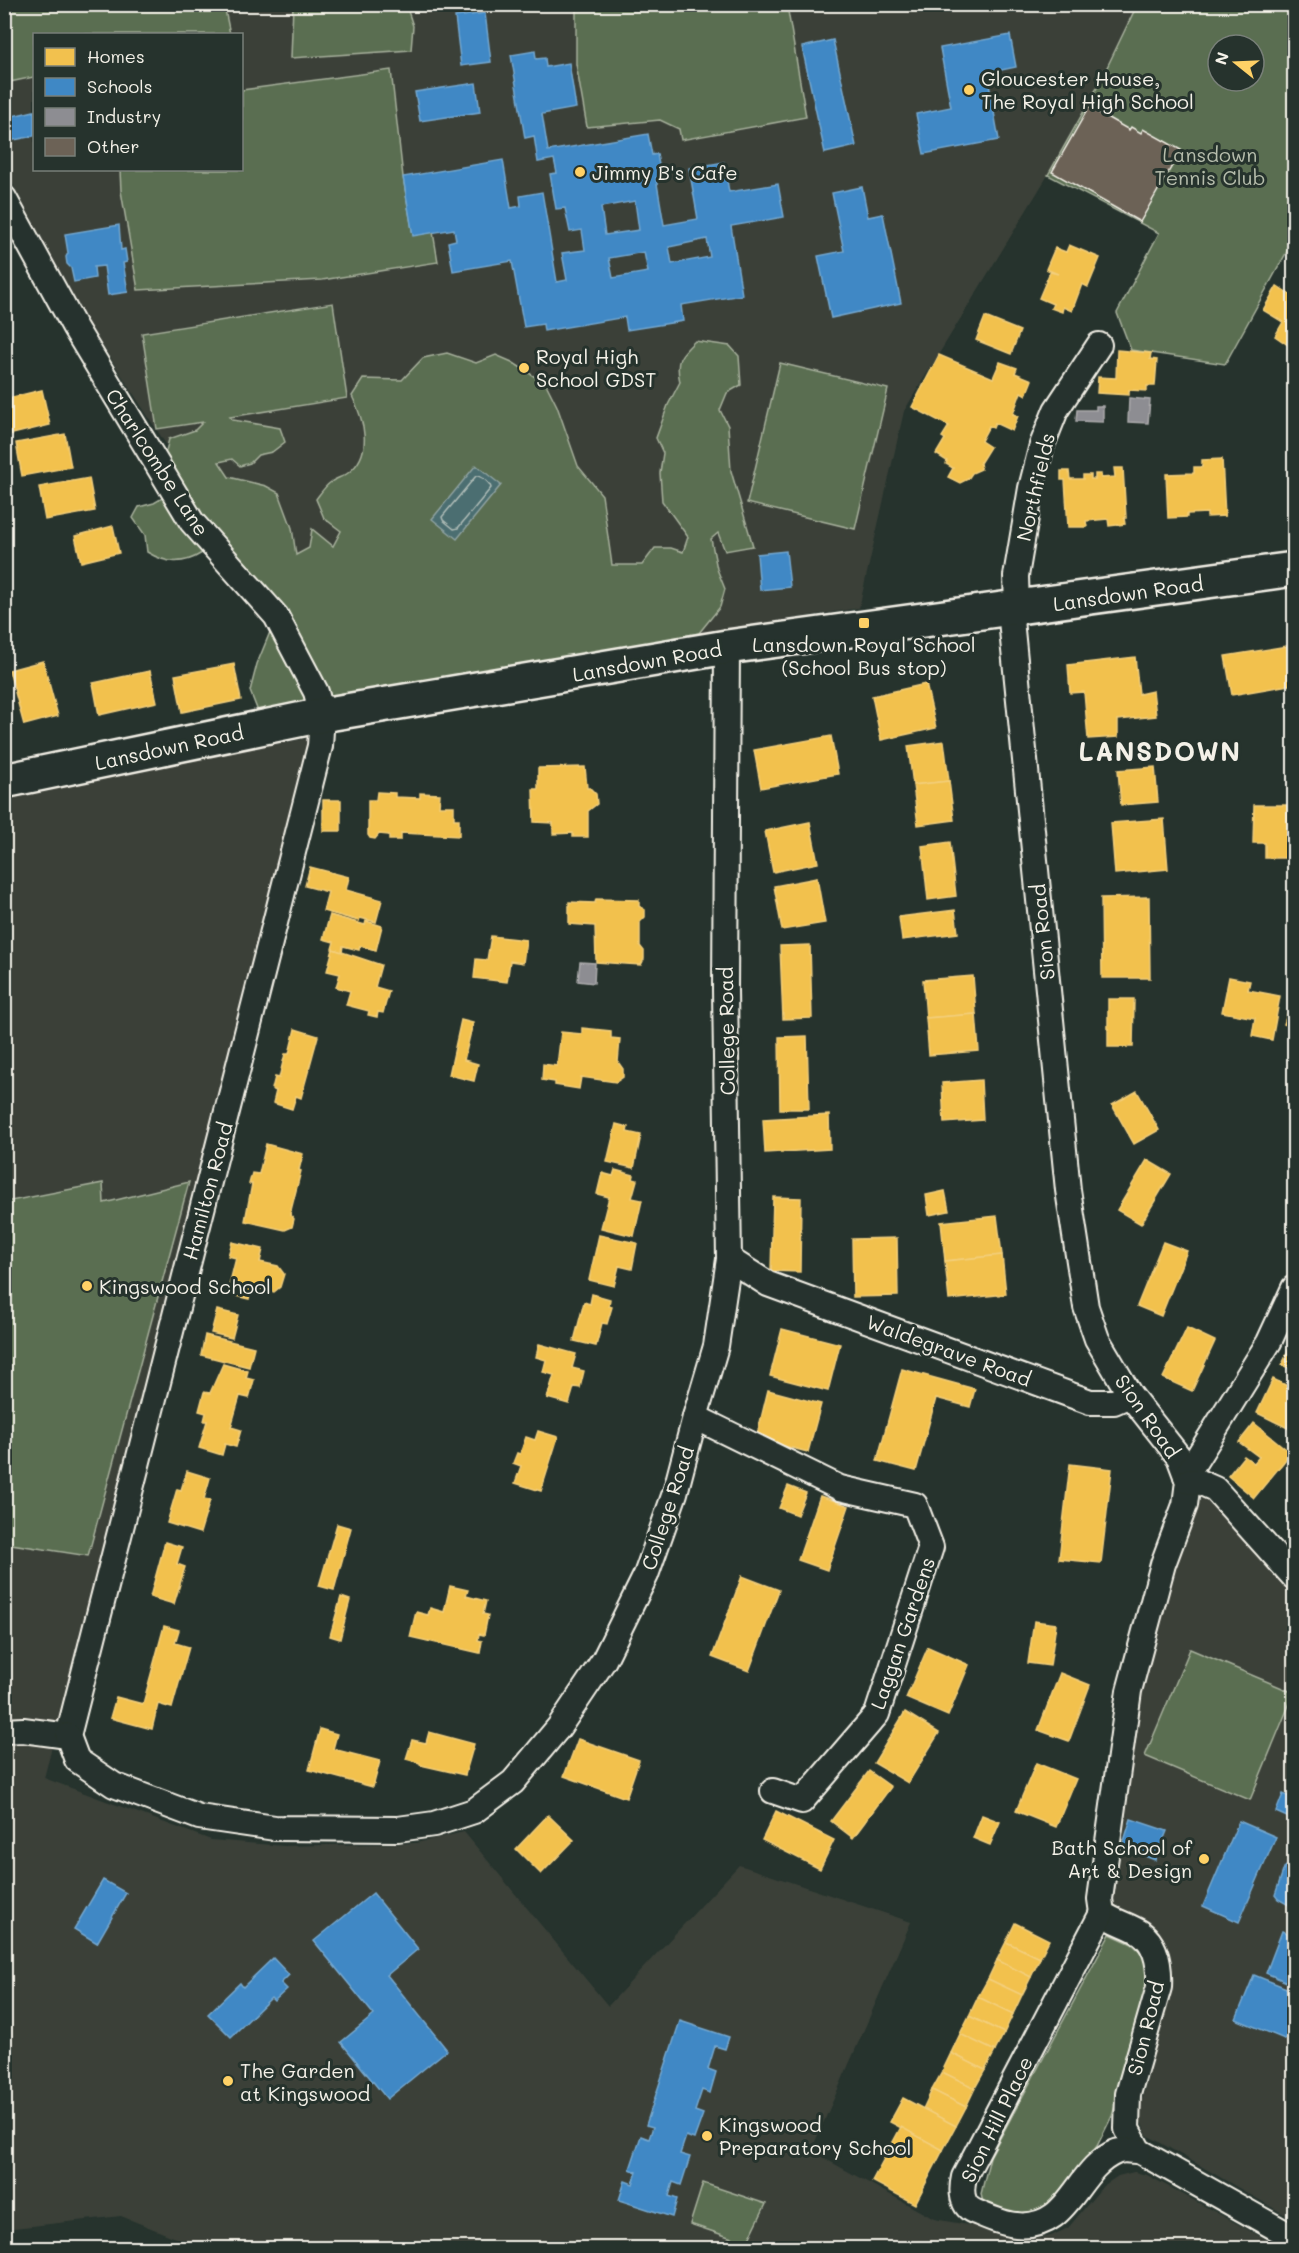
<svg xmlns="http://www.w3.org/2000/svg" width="1299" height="2253" font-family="Mali,sans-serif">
	<rect width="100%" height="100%" fill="#26332d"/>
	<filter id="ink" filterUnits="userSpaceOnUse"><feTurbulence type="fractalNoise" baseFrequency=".0167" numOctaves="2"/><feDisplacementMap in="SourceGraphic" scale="12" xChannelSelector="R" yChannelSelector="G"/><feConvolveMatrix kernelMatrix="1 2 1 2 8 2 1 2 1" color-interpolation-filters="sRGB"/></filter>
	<g filter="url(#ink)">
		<g fill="#3b4139" fill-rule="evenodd">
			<path d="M4,5h1133l-39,81 -50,89 -144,236 -45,197 -499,80 -147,-171 -124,-192 -84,-155zM34,34h208v136h-208z"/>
			<polygon points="308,738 44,1778 211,1840 284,1846 416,1843 464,1832 608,2006 739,1865 911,1922 811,2151 934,2219 974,2226 1004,2235 1030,2240 1051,2236 1068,2228 1103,2186 1118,2176 1134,2172 1147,2175 1282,2248 201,2248 121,2216 5,2229 4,794"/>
			<polygon points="1208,1496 1214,1499 1294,1590 1294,2220 1147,2135 1138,2116 1173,1977 1172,1961 1160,1935 1153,1927 1119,1911 1112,1904 1111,1892 1135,1713 1174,1560 1199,1502 1202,1497"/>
		</g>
		<g fill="#5a6e51" stroke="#a7b09c" stroke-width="1.5" fill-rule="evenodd">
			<polygon points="5,4 224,5 230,34 34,34 34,77 5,83"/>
			<polygon points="293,5 406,5 413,26 411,50 291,58"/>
			<polygon points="761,5 788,11 806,117 681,140 679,129 660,120 587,127 576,64 576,5"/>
			<path d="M1137,5h157v243l-4,-2 -65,118 -94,-14 -14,-37 42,-80 -111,-58 50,-89zM1218,45h36v36h-36z"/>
			<polygon points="391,70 403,177 413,235 433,232 438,262 322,280 138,290 121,191 120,170 242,170 242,90"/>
			<path d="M333,303l14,95 -117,19 3,3 47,8 5,14 -13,10 -14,3 -8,8 -10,3 -8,-7 -13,3 10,15 37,9 13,7 13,35 4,27 13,-7 3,-19 21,17 8,-15 -17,-13 -8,-19c4,-5 9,-13 15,-17 5,-4 12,-5 17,-9 26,-19 16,-53 4,-77l11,-17 39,1 21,-22 24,-5 29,10 20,-8 16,7 34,22 11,22 21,60 24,29 10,70h30l13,-17h16l12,4 5,-15 -26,-36 -2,-28 3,-20 -7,-15 12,-33 12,-23c-5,-22 0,-27 15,-41l35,5 9,10 2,29 -14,8 -7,17 8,16 3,45 22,75 -28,5 -7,-18 -7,6 6,30 8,20 -5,18 -21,26 -426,84 -14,-3 -9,-23 7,-27 13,-32 2,-34 -45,-33 -25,-12c-19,12 -35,11 -55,-1l-2,-17 -12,-17 6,-11 15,-4 12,-7 -10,-37 10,-8 3,-12 26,-9 8,-8 -46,7 -15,-96z"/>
			<polygon points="780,363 888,389 855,529 747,503"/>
			<polygon points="189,1182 88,1556 5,1543 5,1202 103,1183 104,1203"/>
			<polygon points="1190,1649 1294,1693 1250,1800 1145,1756"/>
			<polygon points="1110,1934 1132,1944 1144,1955 1150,1989 1112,2116 1097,2146 1060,2198 1041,2213 1022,2218 983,2203 981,2194 990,2157"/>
			<polygon points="703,2183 766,2204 747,2243 690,2224"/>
		</g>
		<polygon fill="#4b6e71" stroke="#8fa2a1" stroke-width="1.5" points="476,465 501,485 457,539 432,519"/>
		<g fill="#f2c14e" stroke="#f3cf7c" stroke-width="1.5">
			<polygon points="1069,245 1100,258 1088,287 1082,284 1072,311 1063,307 1062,312 1051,308 1053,304 1039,298 1050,272 1058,274 1046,269 1055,248 1066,252"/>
			<polygon points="1277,286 1294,297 1294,349 1275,336 1283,322 1263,310"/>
			<polygon points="985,317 1020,331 1011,354 976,340"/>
			<polygon points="1117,350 1151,353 1150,359 1157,360 1155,386 1147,386 1147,391 1129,390 1129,395 1097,393 1098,377 1116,378"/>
			<polygon points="939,355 993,378 1000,362 1017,368 1015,373 1032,380 1026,395 1021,392 1013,414 1018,416 1012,431 995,423 993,428 989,426 981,441 990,447 980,463 981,469 972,473 968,479 960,483 948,477 953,468 946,464 947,461 936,454 945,439 942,437 949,426 912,407"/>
			<polygon points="42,390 50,425 4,436 4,399"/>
			<polygon points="65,434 71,467 22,476 16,443"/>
			<polygon points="1222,459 1225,516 1207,517 1207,513 1187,514 1187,517 1168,518 1166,474 1194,473 1194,467 1202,467 1202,460"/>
			<polygon points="1114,468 1123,468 1126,518 1124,518 1125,524 1109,526 1108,519 1086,521 1087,527 1068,527 1065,480 1061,480 1061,471 1069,471 1070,479 1083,479 1083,475 1091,475 1091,479 1095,479 1095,474 1101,474 1101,478 1115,477"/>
			<polygon points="89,478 95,511 45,520 39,487"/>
			<polygon points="113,526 119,553 81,562 75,536"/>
			<polygon points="1294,645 1294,684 1232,695 1225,656"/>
			<polygon points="1135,657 1139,694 1153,691 1156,716 1118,720 1118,737 1088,739 1084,692 1070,693 1068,665"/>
			<polygon points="43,661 58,716 24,725 9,670"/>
			<polygon points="234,664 241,700 182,712 175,675"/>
			<polygon points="150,671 157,702 99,715 93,683"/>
			<polygon points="926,684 936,728 881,740 872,696"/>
			<polygon points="831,736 838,774 761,788 754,750"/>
			<polygon points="944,741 949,781 913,785 908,746"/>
			<polygon points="585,767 587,788 590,788 596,794 597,804 588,811 588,837 573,837 573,833 553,834 553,823 534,822 533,789 538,789 538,768"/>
			<polygon points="1155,767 1158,802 1121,805 1118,770"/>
			<polygon points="949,781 954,820 918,825 913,785"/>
			<polygon points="377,792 395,793 395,797 420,798 420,793 440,794 439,806 454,806 454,819 459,819 459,836 401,833 401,840 389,840 389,835 379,834 375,839 370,838 368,835 368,800 376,800"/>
			<rect x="323" y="800" width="18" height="31"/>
			<polygon points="1254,805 1293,805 1293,858 1265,858 1265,843 1253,843"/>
			<polygon points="1164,819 1168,869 1115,874 1111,823"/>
			<polygon points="810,822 818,863 773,872 765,831"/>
			<polygon points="950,842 956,896 928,900 922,846"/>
			<polygon points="310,867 349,877 346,890 382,900 376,922 360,918 359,921 323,911 328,892 305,886"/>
			<polygon points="817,878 825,923 782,930 774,886"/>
			<polygon points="1149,897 1150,978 1102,978 1101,898"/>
			<polygon points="596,899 639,900 639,906 645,910 645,917 640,922 640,946 644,951 644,959 641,965 596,962 595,926 569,924 569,902 595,903"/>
			<polygon points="955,910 958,933 902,940 899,917"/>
			<polygon points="330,915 365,925 366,921 382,926 376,950 360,946 359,950 343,946 342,952 332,949 334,942 323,939"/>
			<polygon points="491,936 526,940 523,963 510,961 507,982 474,978 476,959 487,960"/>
			<polygon points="810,945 812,1018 783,1019 780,946"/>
			<polygon points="333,949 381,965 375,987 389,991 383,1013 378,1012 377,1017 368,1015 369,1011 346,1005 350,991 336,987 340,974 327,971"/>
			<polygon points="973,976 976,1014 926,1018 923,980"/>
			<polygon points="1229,977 1250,981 1248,990 1280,996 1272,1040 1252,1036 1255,1018 1222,1012"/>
			<polygon points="1108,999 1134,999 1133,1047 1108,1047"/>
			<polygon points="1290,1005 1294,1006 1294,1028 1284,1024"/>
			<polygon points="976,1014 979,1051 929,1055 926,1018"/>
			<polygon points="461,1020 473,1023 464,1060 478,1064 474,1081 449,1075"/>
			<polygon points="582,1028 611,1031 611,1038 620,1039 618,1062 623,1069 623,1077 616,1082 581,1077 579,1089 555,1085 555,1082 542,1080 543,1064 557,1066 561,1032 582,1034"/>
			<polygon points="295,1029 318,1036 301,1098 296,1096 292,1109 273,1103 276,1091 272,1089 275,1077 279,1078 285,1054 289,1054"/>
			<polygon points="807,1036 809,1109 780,1109 779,1037"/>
			<polygon points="981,1080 983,1120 944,1123 942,1083"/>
			<polygon points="1137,1091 1159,1130 1134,1144 1112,1105"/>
			<polygon points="829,1115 830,1149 765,1153 763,1119"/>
			<polygon points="616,1124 628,1127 627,1132 641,1135 634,1168 607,1162"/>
			<polygon points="266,1144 303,1154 299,1170 301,1171 290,1214 294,1219 292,1227 285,1230 245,1221 252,1184 249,1184 252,1173 259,1174"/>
			<polygon points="1147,1160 1171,1174 1141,1224 1117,1210"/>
			<polygon points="615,1170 634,1175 633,1179 637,1180 632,1198 642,1200 634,1236 601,1228 609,1197 597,1194 602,1173 613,1176"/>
			<polygon points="945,1191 949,1211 929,1215 926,1195"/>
			<polygon points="773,1197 801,1198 800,1272 771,1271"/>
			<polygon points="997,1216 1002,1255 945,1261 941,1222"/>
			<polygon points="599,1235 637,1243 632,1269 619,1266 614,1286 589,1280"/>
			<polygon points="897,1238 898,1296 853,1297 852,1239"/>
			<polygon points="232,1242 263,1249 260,1262 278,1266 284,1274 280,1287 274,1292 252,1287 249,1299 227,1294 236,1258 228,1256"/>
			<polygon points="1163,1242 1187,1251 1161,1316 1137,1306"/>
			<polygon points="1002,1255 1006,1294 949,1300 945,1261"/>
			<polygon points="592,1294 610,1299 609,1306 612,1307 607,1324 602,1323 596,1346 574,1341 584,1302 590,1304"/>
			<polygon points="217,1310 238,1315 232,1338 211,1333"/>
			<polygon points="1187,1328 1215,1341 1192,1391 1163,1378"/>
			<polygon points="782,1329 840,1344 828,1391 770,1376"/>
			<polygon points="205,1335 254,1347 249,1367 201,1355"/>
			<polygon points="1294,1336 1294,1370 1282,1365"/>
			<polygon points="539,1344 576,1354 572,1368 584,1371 580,1388 574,1387 569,1404 547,1398 554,1375 543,1372 546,1360 536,1357"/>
			<polygon points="223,1364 248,1371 246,1378 254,1380 249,1398 240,1396 231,1427 241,1430 236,1447 225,1444 222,1455 199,1448 207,1421 204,1421 206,1413 199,1411 204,1392 210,1393"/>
			<polygon points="902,1369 975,1389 970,1407 936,1398 916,1471 877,1461"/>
			<polygon points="1273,1379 1294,1389 1294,1431 1257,1413"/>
			<polygon points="768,1390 821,1404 808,1452 756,1439"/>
			<polygon points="1254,1423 1291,1453 1254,1498 1228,1476 1244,1456 1254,1463 1259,1457 1239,1442"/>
			<polygon points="538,1431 558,1437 541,1491 515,1483 521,1466 513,1463 517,1453 520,1454 526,1437 535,1440"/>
			<polygon points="1070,1464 1112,1469 1101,1563 1059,1559"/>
			<polygon points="187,1471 210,1478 204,1499 210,1500 200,1533 167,1523 177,1489 181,1490"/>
			<polygon points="788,1486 806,1493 797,1515 779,1508"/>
			<polygon points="820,1496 849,1506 827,1570 798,1560"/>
			<polygon points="337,1524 351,1528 334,1590 319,1586"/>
			<polygon points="165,1542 182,1547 177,1564 185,1567 174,1604 150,1597"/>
			<polygon points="742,1576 779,1590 749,1671 712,1657"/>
			<polygon points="450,1586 468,1590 466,1596 486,1601 483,1614 488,1615 484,1635 479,1634 478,1640 482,1641 480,1653 410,1637 416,1612 428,1615 430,1608 444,1612"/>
			<polygon points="341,1597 350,1600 340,1639 330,1636"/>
			<polygon points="1034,1621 1056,1624 1050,1666 1028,1663"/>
			<polygon points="164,1626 179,1630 175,1643 189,1647 172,1708 158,1704 152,1729 110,1718 116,1697 143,1704"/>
			<polygon points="928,1647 969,1665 948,1716 906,1698"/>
			<polygon points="1060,1673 1090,1685 1069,1741 1038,1730"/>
			<polygon points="905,1712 939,1733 908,1783 874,1763"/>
			<polygon points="320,1729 337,1734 333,1749 380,1761 373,1787 309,1770"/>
			<polygon points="429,1732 474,1744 465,1775 420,1765 420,1763 406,1759 412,1740 426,1743"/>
			<polygon points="578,1739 639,1760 626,1798 564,1776"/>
			<polygon points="1036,1763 1076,1779 1056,1827 1016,1811"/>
			<polygon points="869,1771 891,1787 853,1838 831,1821"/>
			<polygon points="776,1811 834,1840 820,1869 762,1840"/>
			<polygon points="548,1815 574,1840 541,1874 516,1849"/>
			<polygon points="982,1815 1000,1822 990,1845 973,1838"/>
			<polygon points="1015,1923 1049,1940 1040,1958 1006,1942"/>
			<polygon points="1006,1942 1040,1958 1031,1977 997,1960"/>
			<polygon points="997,1960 1031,1977 1022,1995 988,1979"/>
			<polygon points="988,1979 1022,1995 1013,2014 978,1997"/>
			<polygon points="978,1997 1013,2014 1004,2033 969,2016"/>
			<polygon points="969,2016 1004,2033 995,2051 960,2034"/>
			<polygon points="960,2034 995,2051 985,2070 951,2053"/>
			<polygon points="951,2053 985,2070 975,2088 942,2072"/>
			<polygon points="942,2072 975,2088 966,2107 932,2090"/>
			<polygon points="932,2090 966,2107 956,2126 923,2109"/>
			<polygon points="903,2098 956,2126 943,2150 890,2122"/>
			<polygon points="901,2127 943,2150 915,2204 872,2181"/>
		</g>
		<g fill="#3f88c5" stroke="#75a8d0" stroke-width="1.5" fill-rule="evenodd">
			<polygon points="485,13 491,62 461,66 455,17"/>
			<polygon points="1010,35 1016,67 987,73 999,140 924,154 916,114 951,107 940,48"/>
			<polygon points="833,40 856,146 825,153 802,47"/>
			<path d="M535,51l1,8 9,-1 1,9 23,-4 7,45 -34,6 6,37 100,-17 4,21 5,-1 4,23 -5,1 8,47 34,-6 -9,-51 35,-6 5,30 49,-8 6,33 -53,9 11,69 -61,10 2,16 -56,9 -2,-13 -81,14 -1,-7 -19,3 -12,-66 -59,10 -5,-29 8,-2 -2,-11 -41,7 -10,-59 100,-17 8,48 10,-2 -1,-10 22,-4 15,90 10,-2 -5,-27 23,-3 -3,-20 -12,2 -5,-24 -9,1 -6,-35 7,-1 -3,-14 -16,3 -4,-26 -9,2 -14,-83zM635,201l4,29 -34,5 -4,-28zM707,239l3,18 -38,7 -3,-17zM644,252l4,20 -35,6 -4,-20z"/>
			<polygon points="476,83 480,112 420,121 415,92"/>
			<polygon points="34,111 34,136 4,142 4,118"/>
			<polygon points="862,187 868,217 883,214 901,303 831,318 818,256 844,251 832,193"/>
			<polygon points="119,225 121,250 125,249 127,262 123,263 128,292 108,295 104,266 94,267 95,278 74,282 71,268 67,264 66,257 68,253 65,234"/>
			<polygon points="786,551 790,587 760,590 757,554"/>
			<polygon points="1283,1794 1294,1799 1294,1820 1276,1812"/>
			<polygon points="1131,1819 1167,1831 1155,1860 1122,1847"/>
			<polygon points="1239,1821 1276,1837 1239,1922 1203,1906"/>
			<polygon points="1289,1864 1294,1864 1294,1908 1278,1899 1275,1895 1284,1868"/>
			<polygon points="103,1880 126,1893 97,1943 74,1929"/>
			<polygon points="373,1893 418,1949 387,1975 447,2050 387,2099 341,2042 374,2015 314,1941"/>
			<polygon points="1282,1931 1294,1936 1294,1985 1266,1973"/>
			<polygon points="273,1958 289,1975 281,1983 287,1989 274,2001 271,1998 231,2037 208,2014 240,1983 243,1987"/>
			<polygon points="1254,1975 1294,1991 1294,2043 1236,2019"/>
			<polygon points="680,2021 729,2037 725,2049 715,2046 708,2069 716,2072 710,2093 702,2090 695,2111 703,2114 694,2139 686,2136 680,2154 690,2157 681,2185 673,2182 669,2196 677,2199 672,2217 619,2200 625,2181 633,2184 637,2172 630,2169 641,2136 649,2139 653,2127 646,2125"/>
		</g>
		<g fill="#8d8d92" stroke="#acabac" stroke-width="1.5">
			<polygon points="1129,398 1150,400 1148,423 1128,422"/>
			<polygon points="1096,406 1103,406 1103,422 1076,421 1077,410 1096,410"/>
			<polygon points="580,962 595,963 594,983 578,981"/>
		</g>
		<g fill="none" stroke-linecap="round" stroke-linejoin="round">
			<path stroke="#b0bdb8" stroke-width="1.5" d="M476,476c5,-1 14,7 15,12l-33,40 -4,1 -11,-9 -1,-3z"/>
		</g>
		<polygon fill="#6c6256" stroke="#f4f1e8" stroke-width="1.5" points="1089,107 1129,130 1131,127 1141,133 1143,129 1181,150 1140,222 1052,172"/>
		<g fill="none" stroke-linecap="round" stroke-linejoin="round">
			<g stroke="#f4f1e8" stroke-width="28">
				<g id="street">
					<polyline points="4,198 75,328 192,522 276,616 316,692 322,715 320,746 68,1736"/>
					<polyline points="1017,608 1016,576 1031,488 1042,445 1056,410 1099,345"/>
					<path d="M1010,610l58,580 18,117 11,32 33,56 49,62 9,24 -3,24 -22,59 -34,127 -29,208 2,14c12,9 27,12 39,20 16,12 19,35 18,54l-31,107 -1,35 12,22 155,87"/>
					<polyline points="729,1259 768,1284 1090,1402 1114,1402 1130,1395"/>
					<polyline points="695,1417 840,1488 915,1505 931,1547 877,1714 802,1801 773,1791"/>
					<polyline points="1186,1476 1269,1342 1294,1288"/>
					<polyline points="1188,1481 1199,1482 1215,1489 1294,1577"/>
					<polyline points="4,1731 23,1730 68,1736"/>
					<polyline points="68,1736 77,1760 114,1785 199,1817 275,1828 398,1829 434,1824 474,1811 513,1782 559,1727 604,1660 646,1575 675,1493 695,1417 716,1346 729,1259 725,990 727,647"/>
					<path d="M1102,1913l-138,264c-3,13 -3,30 12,35 12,5 27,12 40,13 55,6 59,-56 100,-73 6,-3 16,-1 23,-1"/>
				</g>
			</g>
			<g stroke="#f4f1e8" stroke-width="38">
				<polyline id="secondary" points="4,781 322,715 727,647 1294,569"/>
			</g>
			<use href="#street" stroke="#26332d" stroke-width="24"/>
			<use href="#secondary" stroke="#26332d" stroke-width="33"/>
		</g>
	</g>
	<g fill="#ffd166" stroke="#26332d" stroke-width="2">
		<circle cx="969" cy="90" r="6"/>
		<circle cx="580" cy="172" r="6"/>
		<circle cx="524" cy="368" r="6"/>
		<rect x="858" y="617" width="12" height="12" rx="3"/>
		<circle cx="87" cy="1286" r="6"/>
		<circle cx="1204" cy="1859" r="6"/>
		<circle cx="228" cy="2081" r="6"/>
		<circle cx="707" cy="2136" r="6"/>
	</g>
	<g text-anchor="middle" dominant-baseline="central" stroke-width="6" stroke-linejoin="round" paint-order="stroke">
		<g font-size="20" fill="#f4f1e8" stroke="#26332d" text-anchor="start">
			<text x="981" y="78">Gloucester House,<tspan x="981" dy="23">The Royal High School</tspan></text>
			<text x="592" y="172">Jimmy B's Cafe</text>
			<text x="536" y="356">Royal High<tspan x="536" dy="23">School GDST</tspan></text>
			<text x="864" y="644" text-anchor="middle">Lansdown Royal School<tspan x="864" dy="23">(School Bus stop)</tspan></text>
			<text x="99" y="1286">Kingswood School</text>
			<text x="1192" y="1847" text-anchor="end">Bath School of<tspan x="1192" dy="23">Art &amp; Design</tspan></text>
			<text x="240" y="2070">The Garden<tspan x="240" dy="23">at Kingswood</tspan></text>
			<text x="719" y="2124">Kingswood<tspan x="719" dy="23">Preparatory School</tspan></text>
		</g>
		<g font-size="20" fill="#b6bdac" stroke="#26332d">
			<text x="1210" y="154">Lansdown<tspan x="1210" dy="23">Tennis Club</tspan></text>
		</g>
		<g font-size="20" fill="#f4f1e8" stroke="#26332d">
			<text transform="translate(158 462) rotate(57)">Charlcombe Lane</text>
			<text transform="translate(1035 487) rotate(-77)">Northfields</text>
			<text transform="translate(1128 593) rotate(-8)">Lansdown Road</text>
			<text transform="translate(647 661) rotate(-10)">Lansdown Road</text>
			<text transform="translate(169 747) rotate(-12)">Lansdown Road</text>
			<text transform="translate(1042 932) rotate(-96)">Sion Road</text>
			<text transform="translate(726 1031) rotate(-91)">College Road</text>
			<text transform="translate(207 1191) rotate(-75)">Hamilton Road</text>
			<text transform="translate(949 1350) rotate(20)">Waldegrave Road</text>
			<text transform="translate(1148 1416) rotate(55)">Sion Road</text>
			<text transform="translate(667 1508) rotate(-72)">College Road</text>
			<text transform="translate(902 1633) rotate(-71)">Laggan Gardens</text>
			<text transform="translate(1145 2028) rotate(-76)">Sion Road</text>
			<text transform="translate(996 2119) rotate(-64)">Sion Hill Place</text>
		</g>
		<g font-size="26" font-weight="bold" letter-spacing="1.5" fill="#f4f1e8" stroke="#26332d">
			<text x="1160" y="751">LANSDOWN</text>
		</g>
	</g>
	<rect width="1299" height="2253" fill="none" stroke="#26332d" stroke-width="24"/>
	<rect x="12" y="12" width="1275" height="2229" fill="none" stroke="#f4f1e8" stroke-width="2" filter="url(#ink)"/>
	<rect x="33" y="33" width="210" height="138" fill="#26332d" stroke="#787f78" stroke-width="1.5"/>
	<rect x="45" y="48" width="30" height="18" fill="#f2c14e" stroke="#787f78" stroke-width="1.5"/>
	<text x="87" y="63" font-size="18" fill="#f4f1e8">Homes</text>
	<rect x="45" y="78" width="30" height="18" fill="#3f88c5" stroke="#787f78" stroke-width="1.5"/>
	<text x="87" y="93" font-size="18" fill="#f4f1e8">Schools</text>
	<rect x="45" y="108" width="30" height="18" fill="#8d8d92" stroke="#787f78" stroke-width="1.5"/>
	<text x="87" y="123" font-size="18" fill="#f4f1e8">Industry</text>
	<rect x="45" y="138" width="30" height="18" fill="#6c6256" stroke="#787f78" stroke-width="1.5"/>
	<text x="87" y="153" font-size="18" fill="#f4f1e8">Other</text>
	<g transform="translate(1236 63) rotate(288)"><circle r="28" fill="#26332d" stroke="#787f78" stroke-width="1.5"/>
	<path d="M0-4.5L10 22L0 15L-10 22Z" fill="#ffd166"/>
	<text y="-9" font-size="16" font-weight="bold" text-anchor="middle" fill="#f4f1e8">N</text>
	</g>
</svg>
